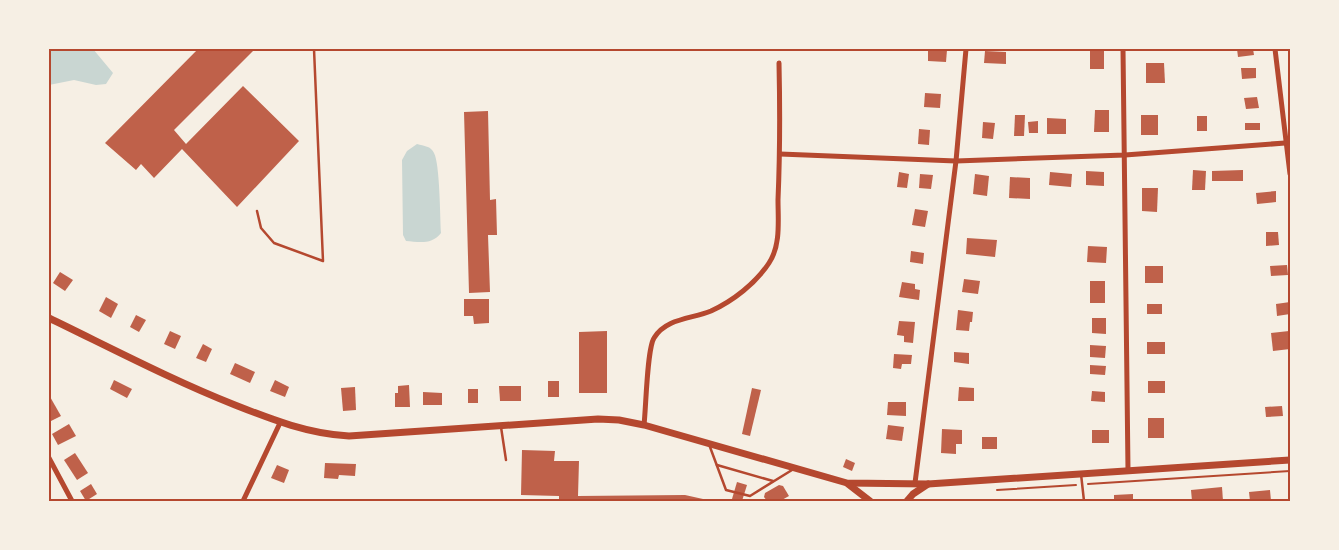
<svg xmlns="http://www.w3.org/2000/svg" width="1339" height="550" font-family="'Fira Sans Condensed',sans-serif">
	<rect width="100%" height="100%" fill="#f6efe4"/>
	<g fill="#c9d6d2">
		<polygon points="49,49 93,49 113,73 106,84 96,85 74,80 49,85"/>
		<path d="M417,144c7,2 14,2 17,9 6,11 6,65 7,80 -9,12 -22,9 -35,8l-3,-6 -1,-75 5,-9z"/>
	</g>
	<g fill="#bf614a">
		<polygon points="198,49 255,49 174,130 186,144 243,86 299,141 237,207 182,149 154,178 141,164 136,170 105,143"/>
		<polygon points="928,49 947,50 946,62 928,61"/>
		<rect x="1090" y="49" width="14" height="20"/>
		<polygon points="1237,49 1253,49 1254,55 1238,57"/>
		<polygon points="985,51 1006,52 1006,64 984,63"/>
		<polygon points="1146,63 1164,63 1165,83 1146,83"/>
		<polygon points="1241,68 1256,68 1256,78 1242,79"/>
		<polygon points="925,93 941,94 940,108 924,107"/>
		<polygon points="1257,97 1259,108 1246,109 1244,98"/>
		<polygon points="1095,110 1109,110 1109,132 1094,132"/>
		<polygon points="488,111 490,200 496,199 497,235 488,235 490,292 469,293 464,112"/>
		<polygon points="1015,115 1025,115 1024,136 1014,136"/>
		<rect x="1141" y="115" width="17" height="20"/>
		<rect x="1197" y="116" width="10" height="15"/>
		<polygon points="1047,118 1066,119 1066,134 1047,134"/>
		<polygon points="1038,121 1038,133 1029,133 1028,122"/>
		<polygon points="983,122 995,123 993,139 982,138"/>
		<rect x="1245" y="123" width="15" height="7"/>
		<polygon points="919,129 930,130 929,145 918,144"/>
		<polygon points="1193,170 1206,171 1205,190 1192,190"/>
		<polygon points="1243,170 1243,181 1212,181 1212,171"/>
		<polygon points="1086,171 1104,172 1104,186 1086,185"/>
		<polygon points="899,172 909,174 907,188 897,187"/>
		<polygon points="1050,172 1072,174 1071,187 1049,185"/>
		<polygon points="920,174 933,175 931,189 919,188"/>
		<polygon points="975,174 989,176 987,196 973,194"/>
		<polygon points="1010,177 1030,178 1030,199 1009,198"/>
		<polygon points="1142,188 1158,188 1157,212 1142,211"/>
		<polygon points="1276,191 1276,202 1257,204 1256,193"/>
		<polygon points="915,209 928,211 925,227 912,225"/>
		<polygon points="1266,232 1278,232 1279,245 1266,246"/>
		<polygon points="967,238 997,240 995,257 966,254"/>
		<polygon points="1088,246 1107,247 1106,263 1087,262"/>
		<polygon points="911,251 924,253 923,264 910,262"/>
		<polygon points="1287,265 1288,275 1271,276 1270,266"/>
		<rect x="1145" y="266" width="18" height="17"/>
		<polygon points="60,272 73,280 65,291 53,283"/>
		<polygon points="964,279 980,281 978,294 962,292"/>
		<rect x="1090" y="281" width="15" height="22"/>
		<polygon points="902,282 915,284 915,289 920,290 919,300 899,297"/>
		<polygon points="106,297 118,304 111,318 99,311"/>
		<polygon points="464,299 489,299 489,323 474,324 473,316 464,316"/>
		<polygon points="1290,302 1290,314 1277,316 1276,304"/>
		<rect x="1147" y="304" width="15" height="10"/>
		<polygon points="958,310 973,312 972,322 970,322 969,331 956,330"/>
		<polygon points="136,315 146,320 139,332 130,327"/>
		<polygon points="1092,318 1106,318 1106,334 1092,333"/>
		<polygon points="899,321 915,322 913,343 904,342 904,336 897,335"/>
		<polygon points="170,331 181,336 175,349 164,344"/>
		<polygon points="607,331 607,393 579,393 579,332"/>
		<polygon points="1289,331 1290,349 1273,351 1271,333"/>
		<rect x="1147" y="342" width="18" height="12"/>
		<polygon points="203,344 212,349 206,362 196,358"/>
		<polygon points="1090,345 1106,346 1105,358 1090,357"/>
		<polygon points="954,352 969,353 969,364 954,362"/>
		<polygon points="894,354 912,355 911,364 902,364 901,369 893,368"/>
		<polygon points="235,363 255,372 250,383 230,374"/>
		<polygon points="1090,365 1106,366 1105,375 1090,374"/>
		<polygon points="114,380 132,389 127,398 110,389"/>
		<polygon points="275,380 289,387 285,397 270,391"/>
		<rect x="548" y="381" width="11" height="16"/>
		<rect x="1148" y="381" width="17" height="12"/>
		<polygon points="409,385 410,407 395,407 395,393 398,393 398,386"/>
		<polygon points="499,386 521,386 521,401 500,401"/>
		<polygon points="355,387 356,410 343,411 341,388"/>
		<polygon points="959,387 974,388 974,401 958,401"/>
		<polygon points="752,388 761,390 750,436 742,434"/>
		<rect x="468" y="389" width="10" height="14"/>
		<polygon points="1092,391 1105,392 1105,402 1091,401"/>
		<polygon points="423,392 442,393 442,405 423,405"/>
		<polygon points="49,395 61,416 49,422"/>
		<polygon points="888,402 906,402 906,416 887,415"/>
		<polygon points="1282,406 1283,416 1266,417 1265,407"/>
		<rect x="1148" y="418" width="16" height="20"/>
		<polygon points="69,424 76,436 58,445 52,434"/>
		<polygon points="888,425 904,427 902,441 886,439"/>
		<polygon points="942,429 962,430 962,444 956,444 956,454 941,453"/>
		<rect x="1092" y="430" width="17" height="13"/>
		<rect x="982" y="437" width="15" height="12"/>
		<polygon points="522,450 555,451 554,461 579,461 578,496 685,495 703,499 702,501 559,501 559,496 521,495"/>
		<polygon points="75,453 88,473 77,480 64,460"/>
		<polygon points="846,459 855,463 852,471 843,467"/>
		<polygon points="325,463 356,464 355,476 339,475 338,479 324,478"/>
		<polygon points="277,465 289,470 284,483 271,478"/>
		<polygon points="737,482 747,485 742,501 732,499"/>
		<polygon points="91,484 97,494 86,501 80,491"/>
		<polygon points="779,485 783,486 789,496 780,501 767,501 764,497 765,493"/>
		<polygon points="1222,487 1223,501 1192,501 1191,490"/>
		<polygon points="1270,490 1271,501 1250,501 1249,492"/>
		<polygon points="1133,494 1133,501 1114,501 1114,495"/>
	</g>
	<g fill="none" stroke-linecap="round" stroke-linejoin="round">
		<g stroke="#b5482f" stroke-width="2">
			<polyline points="1088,484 1290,471"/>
			<polyline points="997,490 1076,485"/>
		</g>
		<g stroke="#b5482f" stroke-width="2.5">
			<polyline points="257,211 261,228 274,243 323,261 314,49"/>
			<polyline points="501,427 506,460"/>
			<polyline points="710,447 726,490 750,496 792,470"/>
			<polyline points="717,465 773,481"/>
			<polyline points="1081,474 1084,501"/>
		</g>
		<g stroke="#b5482f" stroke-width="5">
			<polyline points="1123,49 1128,470"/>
			<polyline points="1275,49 1290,174"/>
			<polyline points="780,154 956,161 1125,155 1285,143"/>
			<path d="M644,425c2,-17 3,-76 10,-87 12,-20 38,-19 57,-27 22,-10 45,-28 58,-48 12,-18 9,-43 9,-63 2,-46 2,-92 1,-137"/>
			<polyline points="49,458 72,501"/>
			<polyline points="915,483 956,161 966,49"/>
			<polyline points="243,501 280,423"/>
		</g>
		<g stroke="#b5482f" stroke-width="7">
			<path d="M49,318c62,30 123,62 186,87 38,15 74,29 114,31l249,-17 21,1 25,5 203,58 81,1 362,-24"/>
			<polyline points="848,484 870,501"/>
			<polyline points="907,501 913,494 928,484"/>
		</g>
	</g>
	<rect width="1339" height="550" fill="none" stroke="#f6efe4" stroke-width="100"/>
	<rect x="50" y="50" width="1239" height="450" fill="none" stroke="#b5482f" stroke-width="2"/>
</svg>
